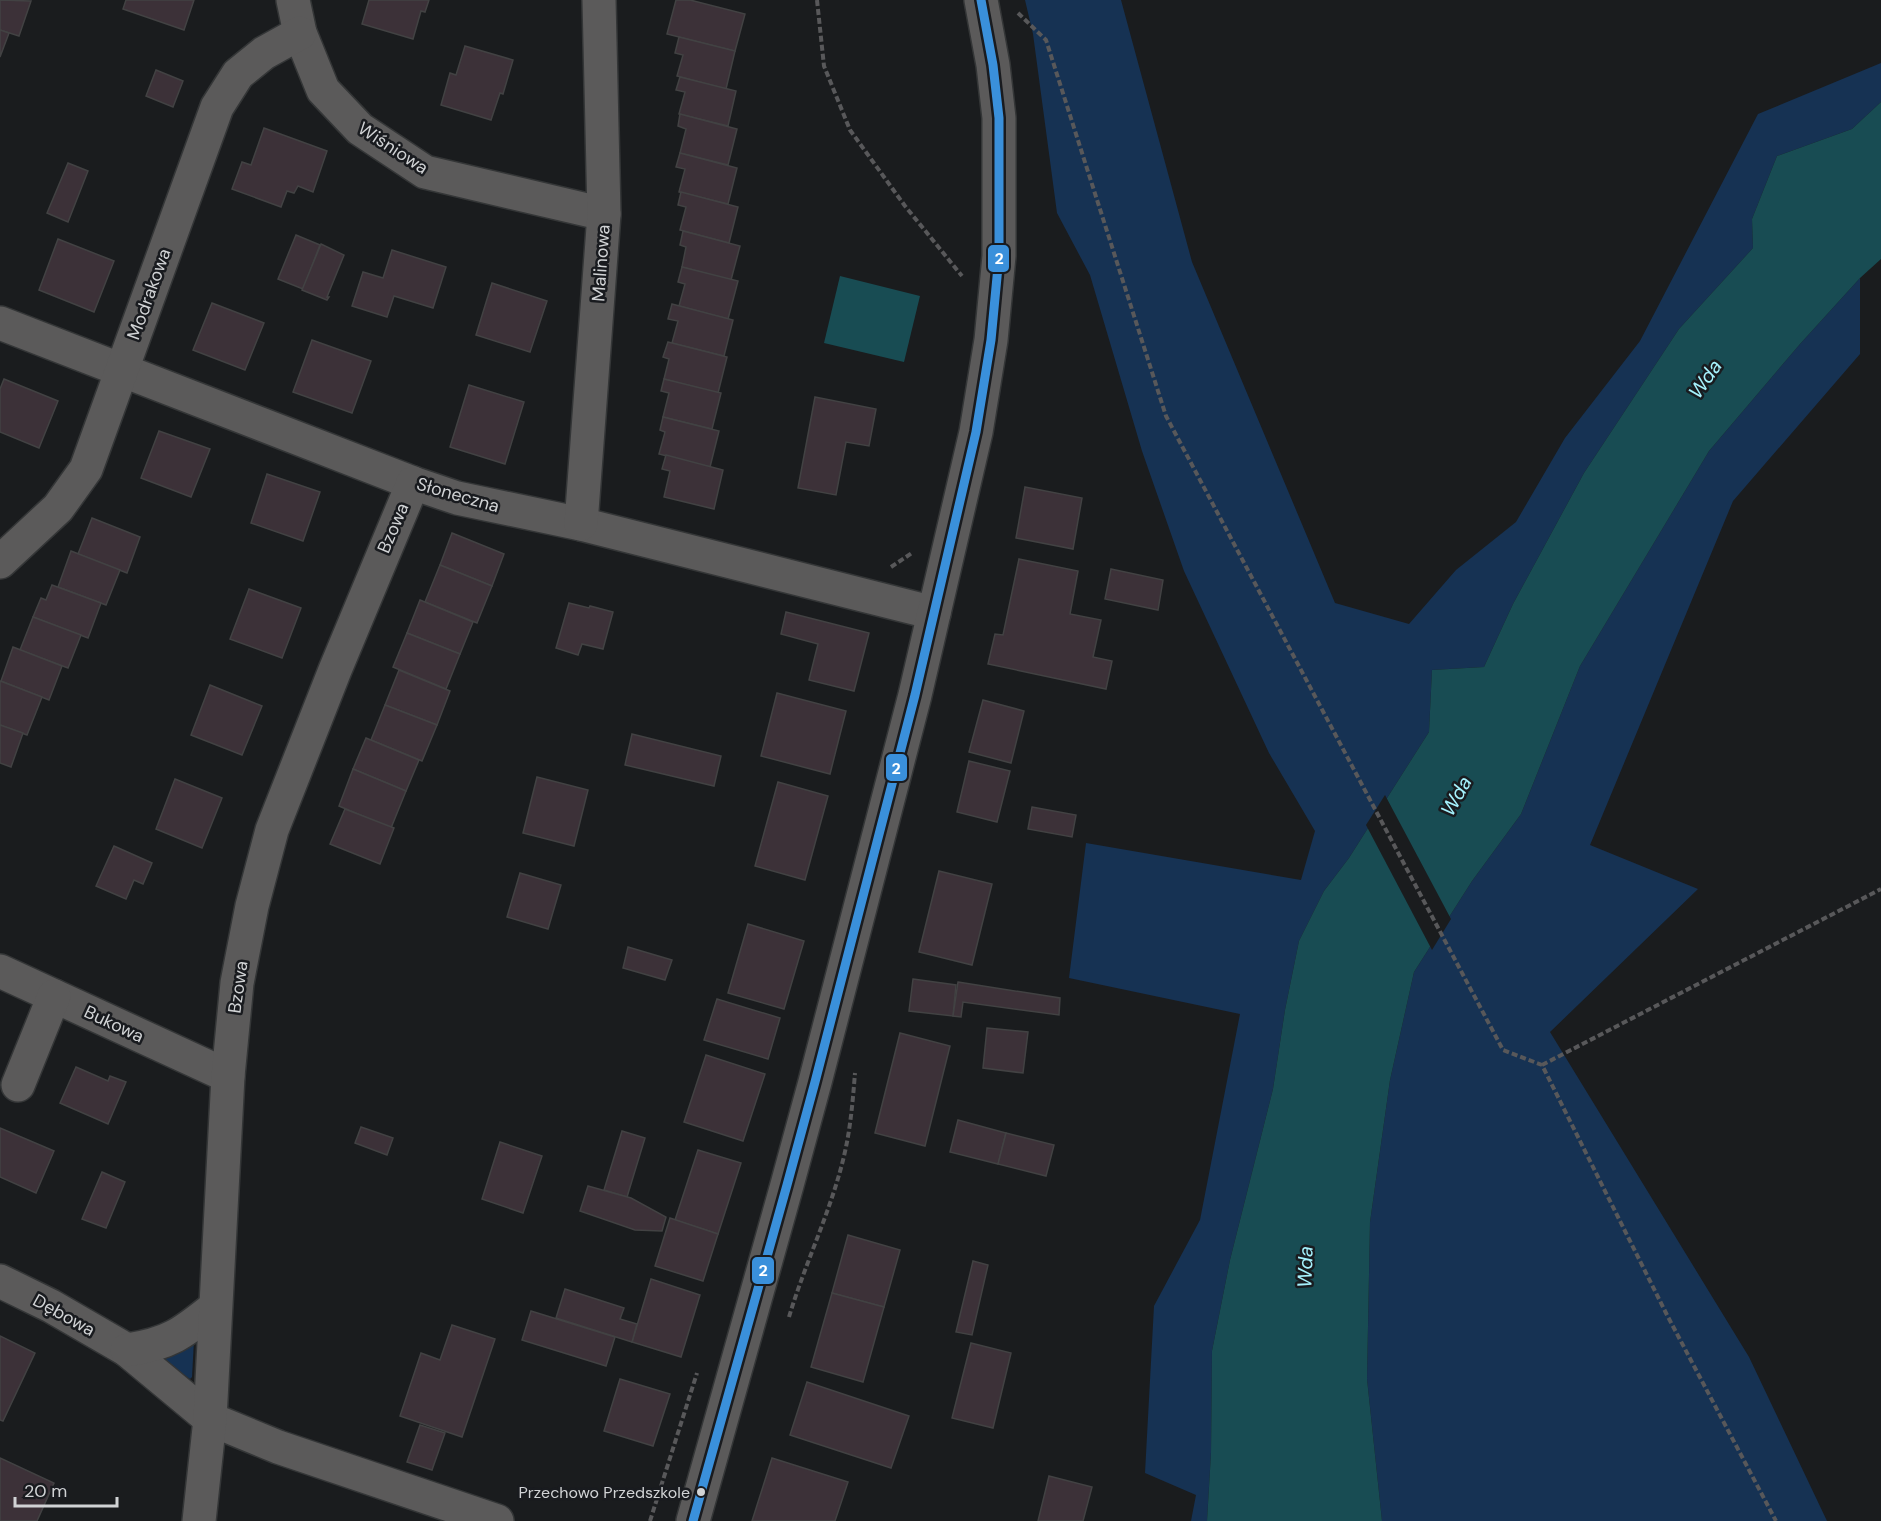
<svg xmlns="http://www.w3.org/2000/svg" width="1881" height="1521" font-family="'DM Sans',sans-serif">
	<rect width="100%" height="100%" fill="#1a1c1e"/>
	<g fill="#163253">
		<polygon points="1025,0 1121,0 1192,262 1335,603 1409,624 1456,570 1516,522 1565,438 1640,341 1758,114 1881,63 1881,102 1852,129 1777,156 1752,219 1753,248 1679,329 1584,473 1513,604 1484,667 1432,670 1429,732 1349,858 1324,891 1299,941 1285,1010 1273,1089 1230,1260 1212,1351 1211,1453 1207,1521 1191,1521 1196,1495 1145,1473 1154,1306 1200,1220 1240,1014 1069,978 1086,843 1301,880 1315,831 1269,753 1184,571 1142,451 1090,275 1057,213 1033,34"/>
		<polygon points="1860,278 1860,354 1733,501 1590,845 1698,889 1550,1032 1749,1357 1827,1521 1382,1521 1367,1379 1370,1222 1390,1080 1414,972 1472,881 1521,814 1580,666 1709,451 1800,344"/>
		<polygon points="194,1340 192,1377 190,1379 160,1358"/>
	</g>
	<g fill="#184c53">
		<polygon points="1881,102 1881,259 1860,278 1800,344 1709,451 1580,666 1521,814 1472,881 1414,972 1390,1080 1370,1222 1367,1379 1382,1521 1207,1521 1211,1453 1212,1351 1230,1260 1273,1089 1285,1010 1299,941 1324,891 1349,858 1429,732 1432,670 1484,667 1513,604 1584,473 1679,329 1753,248 1752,219 1777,156 1852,129"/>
		<polygon points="840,276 920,296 904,362 824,343"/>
	</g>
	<polygon fill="#1a1c1e" points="1385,795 1451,919 1432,950 1366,825"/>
	<g fill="#3c3138" stroke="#424243" stroke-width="1.5">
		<polygon points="0,0 31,1 19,36 0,30"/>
		<polygon points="126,0 194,0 184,30 123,9"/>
		<polygon points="369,0 429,0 425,12 421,11 413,39 362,24"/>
		<polygon points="676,0 690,0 745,14 735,51 667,34"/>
		<polygon points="0,30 9,33 0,57"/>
		<polygon points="679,37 735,51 726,89 677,76 683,55 675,53"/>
		<polygon points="465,46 513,60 503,94 500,93 491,120 441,105 450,73 456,75"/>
		<polygon points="156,70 183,81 173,107 146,96"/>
		<polygon points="680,77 736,91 728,126 679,114 685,92 676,90"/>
		<polygon points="680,114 737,129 728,165 680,153 686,129 678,126"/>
		<polygon points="264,128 327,151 313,192 298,186 294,193 287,191 281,207 232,189 242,162 251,165"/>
		<polygon points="680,153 737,168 728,204 679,192 685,169 676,167"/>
		<polygon points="68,163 88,171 68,222 47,213"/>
		<polygon points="681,192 738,207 729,243 680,230 686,207 678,205"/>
		<polygon points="683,231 740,246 731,280 682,267 686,247 680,245"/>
		<polygon points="296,235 320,245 303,289 278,279"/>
		<polygon points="58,239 114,261 94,312 39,290"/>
		<polygon points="321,244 344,255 327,297 329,297 327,300 302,290"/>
		<polygon points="392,250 446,267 433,308 394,296 387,317 352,306 363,272 383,278"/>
		<polygon points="682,267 738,281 728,319 679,306 685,284 678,282"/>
		<polygon points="492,283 547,301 530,352 476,335"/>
		<polygon points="212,303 264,323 245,370 193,350"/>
		<polygon points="672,304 733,320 724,356 672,343 678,321 668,319"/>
		<polygon points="312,340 371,361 352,413 293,392"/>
		<polygon points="668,342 727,357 718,393 664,379 669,359 663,357"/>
		<polygon points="4,379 58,401 39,448 0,432 0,389"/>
		<polygon points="664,379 721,393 712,429 663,417 669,393 661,391"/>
		<polygon points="469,385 524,402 505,464 450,447"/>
		<polygon points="815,397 876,409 869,446 846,442 836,495 798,488"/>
		<polygon points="663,417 719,431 710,467 659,454 665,432 660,430"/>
		<polygon points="159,431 210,449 191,497 141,478"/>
		<polygon points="666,455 723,470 714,509 664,497 670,471 662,469"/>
		<polygon points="267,474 320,492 303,541 251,523"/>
		<polygon points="1025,487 1082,498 1073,549 1016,538"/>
		<polygon points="92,518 140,537 127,573 78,554"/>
		<polygon points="452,533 504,554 492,586 440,565"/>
		<polygon points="71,551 120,570 106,605 58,587"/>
		<polygon points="1019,559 1078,571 1070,614 1101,620 1093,657 1112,661 1106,689 988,664 995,634 1003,635"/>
		<polygon points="440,565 492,586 477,623 425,602"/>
		<polygon points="1111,569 1163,580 1158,610 1105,599"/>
		<polygon points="52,585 101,603 88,638 33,617 41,598 46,600"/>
		<polygon points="249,589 301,608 282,658 230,639"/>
		<polygon points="420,600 473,622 460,654 407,633"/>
		<polygon points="569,603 589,608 590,606 613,612 603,649 582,644 578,655 556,648"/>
		<polygon points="786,612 869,633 854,691 809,680 818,644 781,634"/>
		<polygon points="33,617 81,635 68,668 20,650"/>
		<polygon points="407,633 460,654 446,689 393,667"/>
		<polygon points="13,647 62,666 49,700 1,681"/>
		<polygon points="399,670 450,691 437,725 385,705"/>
		<polygon points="0,681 42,697 27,735 0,725"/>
		<polygon points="210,685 262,706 242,755 191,735"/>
		<polygon points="777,693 846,711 830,774 761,756"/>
		<polygon points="983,700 1024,711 1011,763 969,752"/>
		<polygon points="385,705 437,725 422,761 371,740"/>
		<polygon points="0,725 23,733 11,767 0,763"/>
		<polygon points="632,734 721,756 714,786 625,765"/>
		<polygon points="366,738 419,760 406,791 353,769"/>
		<polygon points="969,761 1010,771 997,822 957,812"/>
		<polygon points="353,769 406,791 391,828 339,806"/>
		<polygon points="537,777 588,790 574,846 523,833"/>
		<polygon points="175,779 222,798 202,848 156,829"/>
		<polygon points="778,782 828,796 805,880 755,866"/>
		<polygon points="1032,807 1076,815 1072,837 1028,829"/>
		<polygon points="345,809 394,828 380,864 330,844"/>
		<polygon points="114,846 152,863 143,884 134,880 126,899 96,886"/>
		<polygon points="939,871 992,884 972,965 919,952"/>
		<polygon points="520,873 561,885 548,929 507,917"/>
		<polygon points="748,924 804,941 784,1009 728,993"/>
		<polygon points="628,947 672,960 665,980 623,968"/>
		<polygon points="913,979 956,985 953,1016 909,1011"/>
		<polygon points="958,982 1060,998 1059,1015 963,1002 961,1017 953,1016"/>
		<polygon points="717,999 780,1018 768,1059 704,1040"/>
		<polygon points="987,1028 1028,1032 1023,1073 983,1068"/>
		<polygon points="900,1033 950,1046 925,1146 875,1133"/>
		<polygon points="706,1055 765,1074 743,1141 684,1122"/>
		<polygon points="76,1067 108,1081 110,1076 126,1082 108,1124 60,1103"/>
		<polygon points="958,1120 1006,1133 998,1164 950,1152"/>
		<polygon points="361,1127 393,1138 387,1155 355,1143"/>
		<polygon points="0,1128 54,1151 36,1193 0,1177"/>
		<polygon points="622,1131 645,1138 627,1197 604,1190"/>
		<polygon points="1006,1133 1054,1145 1046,1176 998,1164"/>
		<polygon points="500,1142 542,1156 523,1213 482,1199"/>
		<polygon points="698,1150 741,1163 718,1234 675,1220"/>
		<polygon points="102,1172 125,1182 106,1228 82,1219"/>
		<polygon points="588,1186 631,1198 666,1217 662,1231 635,1230 580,1211"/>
		<polygon points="670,1218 718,1234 703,1281 655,1266"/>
		<polygon points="848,1235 900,1250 884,1307 832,1293"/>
		<polygon points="973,1261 988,1265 972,1335 956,1332"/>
		<polygon points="651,1279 700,1295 681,1357 632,1342"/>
		<polygon points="565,1289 624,1308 620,1319 637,1324 632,1342 556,1318"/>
		<polygon points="832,1293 884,1307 863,1382 811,1367"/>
		<polygon points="531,1311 615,1337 606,1366 522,1340"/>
		<polygon points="452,1325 495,1339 462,1437 400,1416 421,1353 440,1360"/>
		<polygon points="0,1336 35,1353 3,1421 0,1420"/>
		<polygon points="971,1343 1011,1353 993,1428 952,1418"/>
		<polygon points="620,1379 670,1394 653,1446 604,1431"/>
		<polygon points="807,1382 909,1416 891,1468 790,1435"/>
		<polygon points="420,1425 445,1433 432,1470 407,1462"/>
		<polygon points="0,1458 54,1483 37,1521 0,1521"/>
		<polygon points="772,1458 848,1482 835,1521 752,1521"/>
		<polygon points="1049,1476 1092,1487 1083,1521 1038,1521"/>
	</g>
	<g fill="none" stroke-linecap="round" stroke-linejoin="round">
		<g stroke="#343637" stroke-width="36">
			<g id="minor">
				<polyline points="293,0 300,33 323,90 360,129 425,172 604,214"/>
				<polyline points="0,323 413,483 457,498 581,524 934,613"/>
				<polyline points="581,524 604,214 599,0"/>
				<polyline points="0,562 58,508 86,469 217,107 238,74 264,53 300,33"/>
				<polyline points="0,971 228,1076"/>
				<polyline points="18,1085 54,996"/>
				<polyline points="0,1281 51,1306 127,1350 210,1419 278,1447 497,1521"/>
				<path d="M127,1350c42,-6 56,-17 87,-42"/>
				<polyline points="199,1521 210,1419 228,1076 237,983 252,906 272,830 335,670 413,483"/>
				<polyline points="693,1521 787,1185 815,1082 915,695 976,432 991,340 999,256 999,118 993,65 981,0"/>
			</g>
		</g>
		<g stroke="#58585a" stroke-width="4" stroke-dasharray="6 3" stroke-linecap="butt">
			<polyline points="817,0 824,66 850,130 905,206 962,276"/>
			<polyline points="1018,13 1046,40 1166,416 1503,1050 1542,1065 1667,1315 1776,1521"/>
			<polyline points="891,567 912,553"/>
			<polyline points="1542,1065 1881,889"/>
			<path d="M789,1317c17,-57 45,-112 57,-170 5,-24 7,-49 9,-74"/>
			<polyline points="650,1521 697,1373"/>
		</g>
		<use href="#minor" stroke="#5b5a5a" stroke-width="33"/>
		<g stroke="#191b1f" stroke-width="14">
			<polyline id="bus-1" points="693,1521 787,1185 815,1082 915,695 976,432 991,340 999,256 999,118 993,65 981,0"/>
		</g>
		<use href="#bus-1" stroke="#3a90db" stroke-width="9"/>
	</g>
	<circle fill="#d1d3d5" stroke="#191b1f" stroke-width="2" cx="701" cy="1492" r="5"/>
	<g text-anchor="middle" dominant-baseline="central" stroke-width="5" stroke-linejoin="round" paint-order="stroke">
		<g font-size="16" fill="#d1d3d5" stroke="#191b1f" text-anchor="end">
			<text x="690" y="1492">Przechowo Przedszkole</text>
		</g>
		<g font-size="18" fill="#d1d3d5" stroke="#191b1f">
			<text transform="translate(393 148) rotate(33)">Wiśniowa</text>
			<text transform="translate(601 263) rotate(-86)">Malinowa</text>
			<text transform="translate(149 294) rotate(-70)">Modrakowa</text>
			<text transform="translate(458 495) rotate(16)">Słoneczna</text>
			<text transform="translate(393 528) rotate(-67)">Bzowa</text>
			<text transform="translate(238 987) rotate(-82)">Bzowa</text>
			<text transform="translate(114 1024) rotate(25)">Bukowa</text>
			<text transform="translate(64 1315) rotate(29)">Dębowa</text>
		</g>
		<g font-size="20" font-style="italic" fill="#a5f1fc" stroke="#191b1f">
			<text transform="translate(1705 379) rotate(-55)">Wda</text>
			<text transform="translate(1456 796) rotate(-61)">Wda</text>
			<text transform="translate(1305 1267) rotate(-88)">Wda</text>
		</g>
	</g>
	<g stroke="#191b1f" stroke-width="2">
		<rect x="987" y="244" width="23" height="29" rx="6" fill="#3a90db"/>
		<rect x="885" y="753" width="23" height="29" rx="6" fill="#3a90db"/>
		<rect x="751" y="1256" width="24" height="29" rx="6" fill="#3a90db"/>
	</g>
	<g font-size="16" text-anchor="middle" font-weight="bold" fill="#fff">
		<text x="999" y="264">2</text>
		<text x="896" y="774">2</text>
		<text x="763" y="1276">2</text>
	</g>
	<path d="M15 1497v9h102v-9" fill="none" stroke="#d1d3d5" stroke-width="3"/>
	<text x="24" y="1497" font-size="18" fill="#d1d3d5" stroke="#191b1f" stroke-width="4.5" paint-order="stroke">20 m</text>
</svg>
